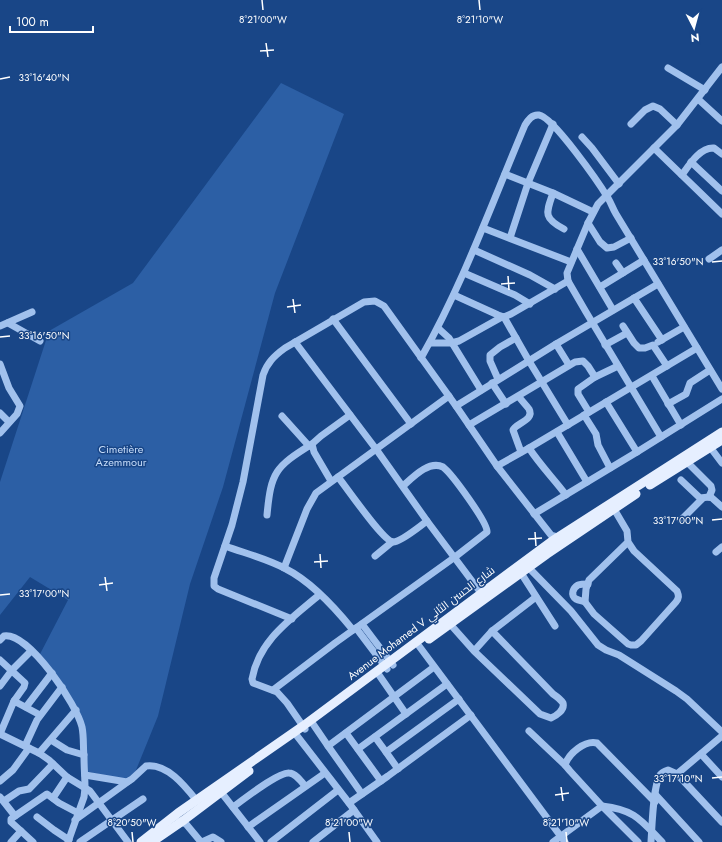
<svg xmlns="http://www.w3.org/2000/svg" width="722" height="842" font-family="Jost,Cairo,sans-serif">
	<rect width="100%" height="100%" fill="#194687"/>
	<polygon fill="#2c5fa5" points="281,83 344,114 275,293 223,487 190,584 158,716 134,775 127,780 84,771 84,730 39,656 68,600 30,577 0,615 0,482 49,331 133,283"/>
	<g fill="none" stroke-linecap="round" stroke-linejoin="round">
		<g stroke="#a1c1ed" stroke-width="7">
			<polyline points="668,68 705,90"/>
			<polyline points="698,99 722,121"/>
			<polyline points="631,124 645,110 653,106 660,109 677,125"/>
			<polyline points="582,137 592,148 619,184"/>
			<polyline points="654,148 722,214"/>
			<polyline points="691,162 722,191"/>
			<polyline points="505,174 553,193 593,212"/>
			<path d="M682,175c7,-10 18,-28 32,-27l8,6"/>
			<path d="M553,193c-7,20 -10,25 11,36"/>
			<polyline points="588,223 600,242 607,248 614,247 631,238"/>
			<polyline points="483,228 571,262"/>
			<polyline points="510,238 528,183 553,124"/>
			<polyline points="577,249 613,310"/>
			<polyline points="474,250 530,275 555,289"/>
			<polyline points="709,259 722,250"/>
			<polyline points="616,263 623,273"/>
			<polyline points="464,273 515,295 530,304"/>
			<polyline points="600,287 644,260"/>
			<polyline points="454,295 498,315 504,317 511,314 568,281"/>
			<polyline points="634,298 662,340"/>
			<polyline points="504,317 529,361 568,425"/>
			<polyline points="333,319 411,424"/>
			<polyline points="8,323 40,341"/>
			<polyline points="0,326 32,312"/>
			<polyline points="623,326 634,343 639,348 645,348 653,345 667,366"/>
			<polyline points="438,328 449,338 481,390"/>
			<polyline points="295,342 376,449 427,521 484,597"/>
			<polyline points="658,342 684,327"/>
			<polyline points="430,343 451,343 459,341 502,317"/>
			<polyline points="556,344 569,365"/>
			<polyline points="605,345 627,333"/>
			<path d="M421,358c42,-74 71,-155 104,-233 3,-5 7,-11 14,-10 14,2 60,68 69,83 3,5 5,11 8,16l106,175"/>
			<polyline points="0,364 9,388 20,406 17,414 0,433"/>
			<polyline points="652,376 681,425"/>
			<polyline points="498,379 490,361 490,355 500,347 516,338"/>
			<polyline points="492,383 506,404"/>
			<path d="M519,397c3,4 7,8 10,12 6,11 -13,14 -16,21l8,22"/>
			<polyline points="606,402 637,452"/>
			<polyline points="668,404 686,394 690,383 710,370"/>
			<polyline points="456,406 556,344 658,284"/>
			<polyline points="589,412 578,394 578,389 595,377 618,366"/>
			<polyline points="0,413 9,422"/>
			<polyline points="584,415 596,434 598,445 610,468"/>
			<polyline points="282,416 309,446"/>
			<polyline points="469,425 575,362 583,361 588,366 595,377"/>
			<polyline points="557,432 587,482"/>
			<polyline points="661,437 586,312 568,281 567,273 588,223 598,204 677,125 722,67"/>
			<polyline points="710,447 722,463"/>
			<path d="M529,448c11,17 25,31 37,47"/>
			<polyline points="687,462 711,486 712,490 709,497"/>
			<polyline points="497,466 529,448 697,348"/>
			<path d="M338,477c9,11 45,64 55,65 8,0 27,-16 34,-21"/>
			<polyline points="681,480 700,498 709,497 712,498 722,507"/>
			<polyline points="331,481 314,452 312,444 321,436 350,415"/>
			<path d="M614,509l13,22 1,11 -39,38 -3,9 -1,13 9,12 34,30 3,1h5l5,-4 35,-39c3,-4 3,-6 1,-11l-43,-40 -6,-9"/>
			<polyline points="534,514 637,452 722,399"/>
			<path d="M267,515c4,-43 8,-48 45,-71"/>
			<polyline points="681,520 702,499"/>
			<path d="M225,546c19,7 43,13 61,23 24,12 50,40 67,61"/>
			<polyline points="716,552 722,547"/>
			<polyline points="375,556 392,542"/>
			<polyline points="284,568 307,509 316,493 449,396"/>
			<polyline points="529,568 571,611 598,645 606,650 619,655 676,691 687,699 722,732"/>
			<polyline points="521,573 555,626"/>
			<path d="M585,602c-3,-1 -7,-2 -9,-3 -6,-4 -3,-11 2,-14 3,-1 7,-1 10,-1"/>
			<path d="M292,619l-74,-30 -4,-3v-8l18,-53 11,-43 20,-107c4,-12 11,-19 22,-27l79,-46 11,-1 9,5 72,100 41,60 54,69 7,2 1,2"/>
			<polyline points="362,624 393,665"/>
			<path d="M450,624l24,27 66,63 11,4c5,-2 14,-8 12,-15 -2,-3 -7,-7 -10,-9l-61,-63 -18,20"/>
			<polyline points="356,628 387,669"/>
			<polyline points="492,631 536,597"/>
			<path d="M0,640l4,-4c25,-4 73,69 78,91 2,10 1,20 2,30 0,11 1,21 1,31l-1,9 -16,45"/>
			<polyline points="419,646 565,842"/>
			<polyline points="0,660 25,683 24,687 14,701"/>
			<polyline points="379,675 406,714"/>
			<polyline points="0,686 12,670 31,651"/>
			<path d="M273,690l62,-47 120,-86 32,-25c1,-9 -35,-58 -44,-65 -14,-7 -30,10 -40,19"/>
			<polyline points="26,707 52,673"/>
			<polyline points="313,724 328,746"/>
			<path d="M305,729l-18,-26 -10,-11 -24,-9 -1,-4c7,-39 39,-60 67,-84"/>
			<polyline points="529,731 565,765"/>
			<polyline points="294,732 349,803 377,842"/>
			<polyline points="346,733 381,781"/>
			<polyline points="0,734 39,753 49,760 67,777 90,791 128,842"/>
			<polyline points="0,734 14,701 40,715"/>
			<polyline points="722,736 677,774 722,822"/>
			<polyline points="375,737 386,752"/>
			<polyline points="51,740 67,750 84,755"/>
			<polyline points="25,746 37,720 62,687"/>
			<polyline points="358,749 447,684"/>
			<polyline points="39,753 76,710"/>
			<polyline points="701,754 722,777"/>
			<polyline points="398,769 386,752 459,699"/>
			<path d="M85,775l42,7 5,-3 14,-13c21,-3 39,20 51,35"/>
			<polyline points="0,781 13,770 29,748"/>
			<polyline points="221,792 260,842"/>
			<polyline points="362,794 328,746 434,667"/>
			<polyline points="655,794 699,842"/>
			<polyline points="0,797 15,816 11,819 11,822 21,831"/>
			<polyline points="53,798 67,777"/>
			<polyline points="4,801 19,791 29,789 53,764"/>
			<polyline points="349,803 388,776 471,715"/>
			<path d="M233,807c10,-7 45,-35 56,-34 6,0 12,8 16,13"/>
			<polyline points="15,816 47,794 59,803 78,813"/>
			<polyline points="37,817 54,830 69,840"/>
			<polyline points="75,820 129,781"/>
			<polyline points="179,821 186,824 201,842"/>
			<polyline points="248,827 325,773"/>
			<polyline points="11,842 21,831 33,842"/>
			<polyline points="80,842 143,799"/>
			<polyline points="202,842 213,837 221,842"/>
			<polyline points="271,842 338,790"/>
			<polyline points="313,842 354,810"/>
			<path d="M553,842l49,-36c33,4 38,13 60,36"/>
			<path d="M638,842l-36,-36 -32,-35 -5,-6c4,-12 20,-25 32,-22l58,59"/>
			<path d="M651,842c1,-15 2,-56 9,-67 2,-3 5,-4 8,-5l9,4"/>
		</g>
		<g stroke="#e6efff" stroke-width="9">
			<polyline points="650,485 722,440"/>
			<polyline points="429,639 547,554 636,494"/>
			<polyline points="141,842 178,813 303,726 552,541 722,432"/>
			<polyline points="152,842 184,820 249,771"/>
		</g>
	</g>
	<path fill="none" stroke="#fff" stroke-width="1.5" d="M262,0l1,10M479,0l1,10M266,43l2,14M260,51l14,-1M0,79l10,-2M712,262l10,-1M508,276l1,14M501,284l14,-1M293,299l2,14M287,307l14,-2M0,337l10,-1M712,520l10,-1M535,532l1,14M528,539l14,-1M320,554l1,14M314,562l14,-1M105,577l2,14M99,585l14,-2M0,595l10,-1M712,778l10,-1M561,787l2,14M555,795l14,-2M132,832l1,10M349,832l1,10M566,832l1,10"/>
	<g text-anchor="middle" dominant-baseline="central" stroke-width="3" stroke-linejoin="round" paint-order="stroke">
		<g font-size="11" fill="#c6dcf9" stroke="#194687">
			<text x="121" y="449">Cimetière<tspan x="121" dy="13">Azemmour</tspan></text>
		</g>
		<g font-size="11" fill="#fff" stroke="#194687">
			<text transform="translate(421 623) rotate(-37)">Avenue Mohamed V شارع الحسن الثاني</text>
		</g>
	</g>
	<g font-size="10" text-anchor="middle" fill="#fff" stroke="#194687" stroke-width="3" stroke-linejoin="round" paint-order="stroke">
		<text x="263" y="23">8°21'00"W</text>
		<text x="480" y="23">8°21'10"W</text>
		<text x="44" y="81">33°16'40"N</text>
		<text x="678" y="265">33°16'50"N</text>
		<text x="44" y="339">33°16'50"N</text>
		<text x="678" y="524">33°17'00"N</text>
		<text x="44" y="597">33°17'00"N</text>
		<text x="678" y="782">33°17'10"N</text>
		<text x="132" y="826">8°20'50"W</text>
		<text x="349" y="826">8°21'00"W</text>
		<text x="566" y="826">8°21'10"W</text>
	</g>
	<g transform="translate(694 28) rotate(174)" stroke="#194687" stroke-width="3" paint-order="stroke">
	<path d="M0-3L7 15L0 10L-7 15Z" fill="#ffffff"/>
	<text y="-6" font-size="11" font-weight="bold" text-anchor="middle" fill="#ffffff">N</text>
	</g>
	<path d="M10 26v6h83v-6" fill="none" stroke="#ffffff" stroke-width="2"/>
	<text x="16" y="26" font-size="12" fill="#ffffff" stroke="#194687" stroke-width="3" paint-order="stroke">100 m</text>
</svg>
